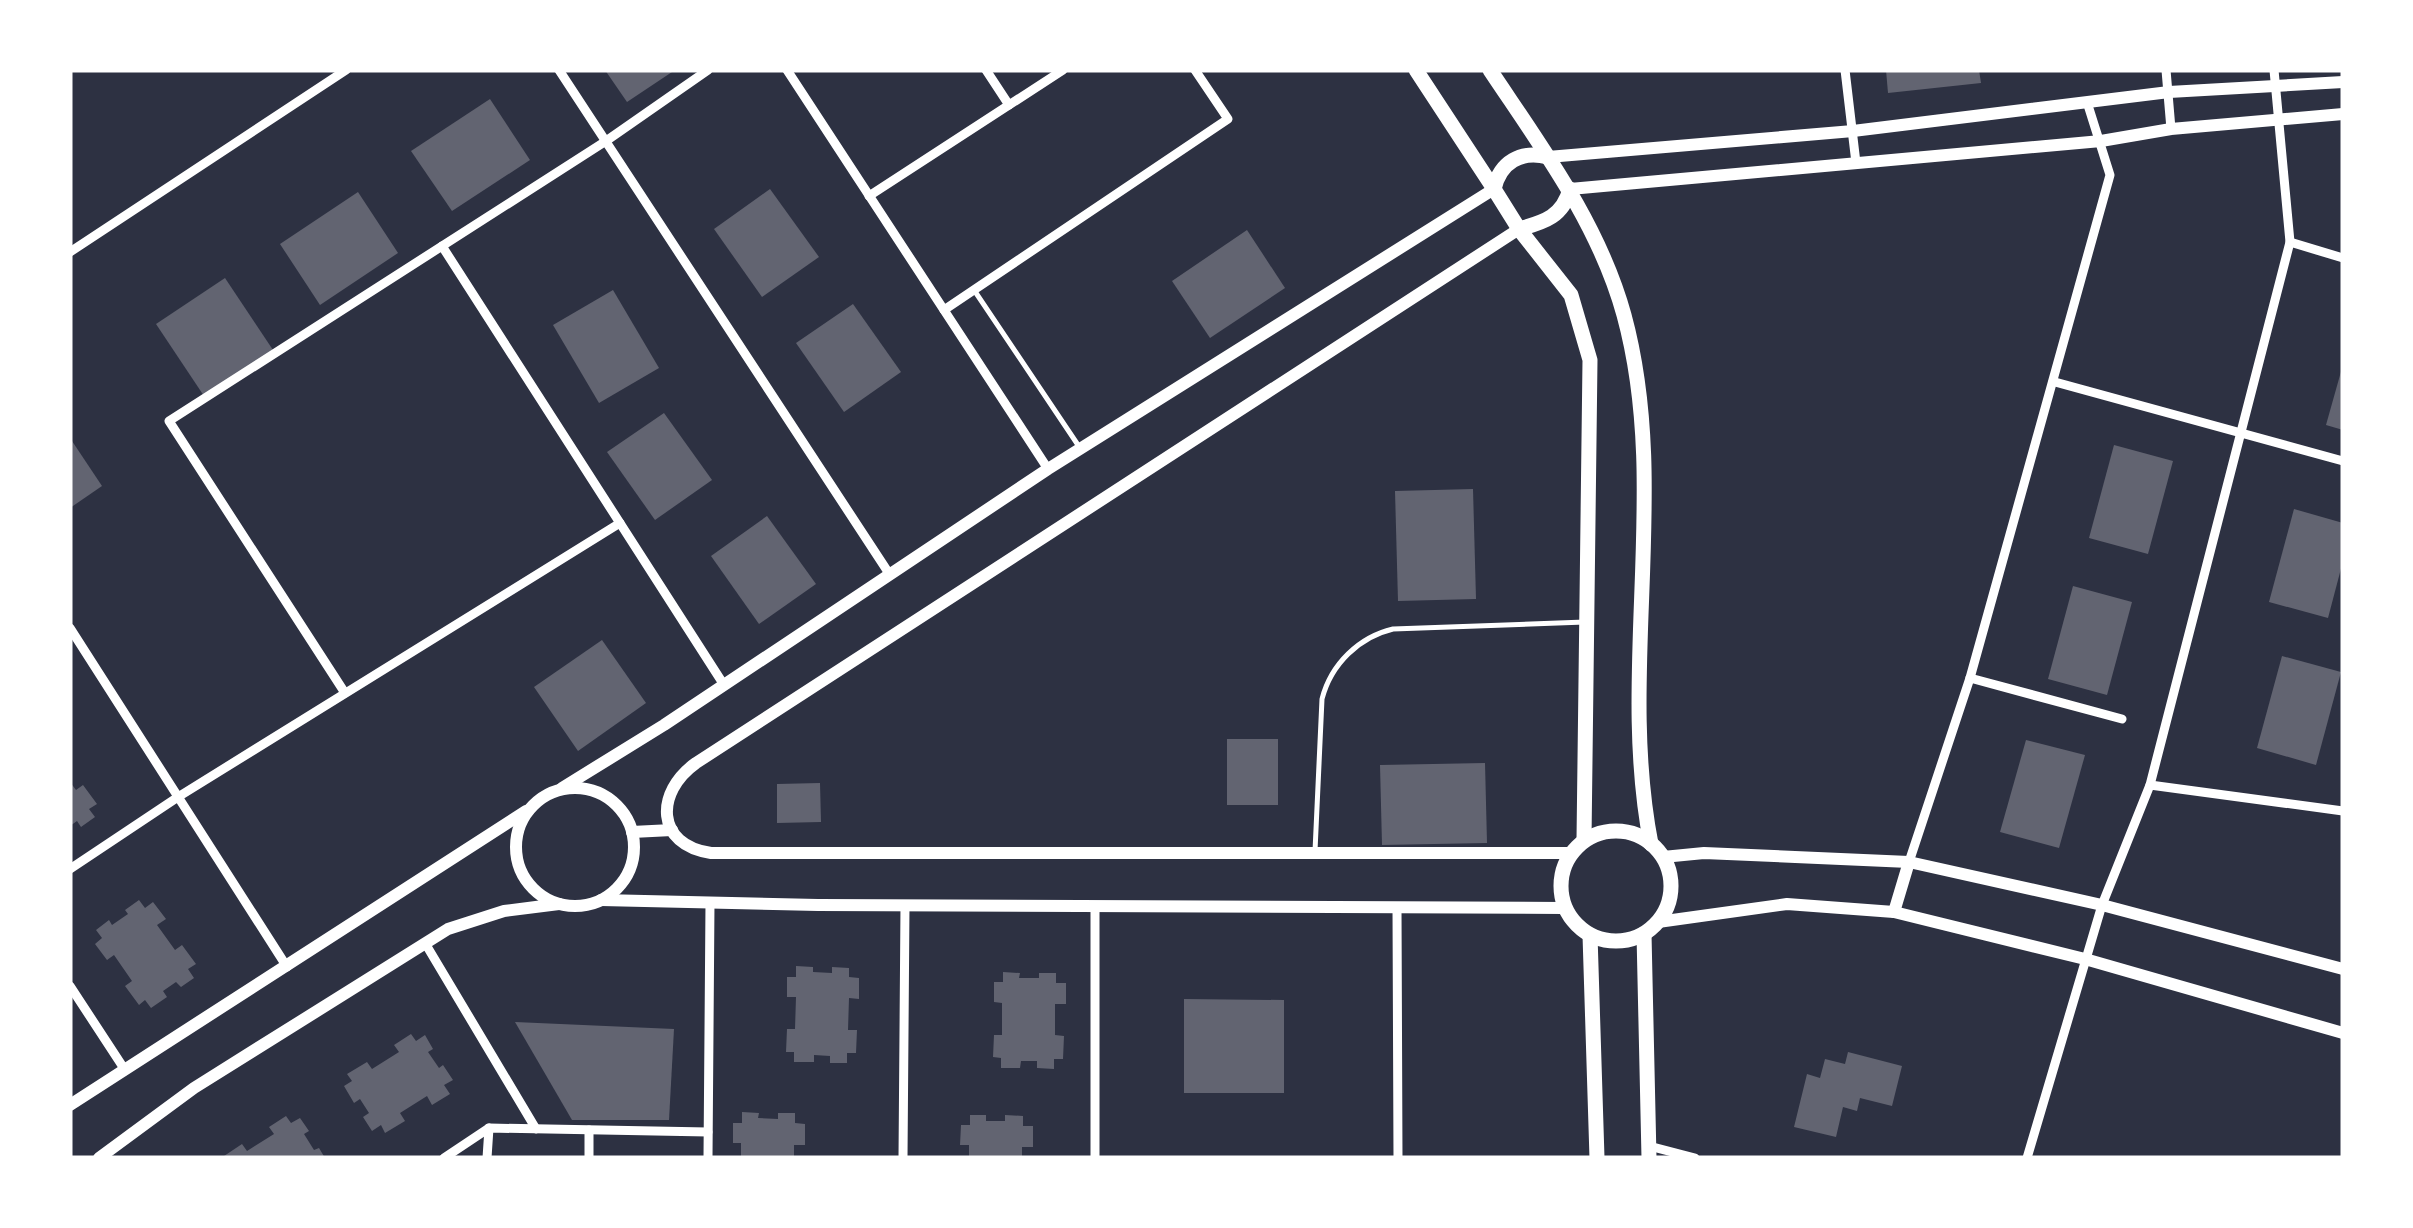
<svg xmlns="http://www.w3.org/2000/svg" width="2413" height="1228" font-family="Raleway,sans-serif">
	<rect width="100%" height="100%" fill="#2d3142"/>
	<g fill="#626471">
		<polygon points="605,70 675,70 627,102"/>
		<polygon points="1886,70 1979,70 1981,83 1888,93"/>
		<polygon points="490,99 530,160 452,211 411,151"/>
		<polygon points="770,189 819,257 762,297 714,229"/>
		<polygon points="358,192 398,253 320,305 280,244"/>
		<polygon points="1247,230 1285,288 1210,338 1172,281"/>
		<polygon points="225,278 273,350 204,396 156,324"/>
		<polygon points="613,290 659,368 599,403 553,325"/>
		<polygon points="853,304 901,372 844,412 796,343"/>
		<polygon points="2342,368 2343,368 2343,430 2326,425"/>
		<polygon points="664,413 712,480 655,520 607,452"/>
		<polygon points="70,438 102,486 70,508"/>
		<polygon points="2114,445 2173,461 2148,554 2089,538"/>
		<polygon points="1473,489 1476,599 1398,601 1395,491"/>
		<polygon points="2294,509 2343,523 2343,561 2328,618 2269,602"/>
		<polygon points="767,516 816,584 759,624 711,556"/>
		<polygon points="2073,586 2132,602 2107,695 2048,679"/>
		<polygon points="602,640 646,703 578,751 534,687"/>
		<polygon points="2282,656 2341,672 2316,765 2257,748"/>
		<rect x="1227" y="739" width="51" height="66"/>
		<polygon points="2026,740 2085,755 2059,848 2000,832"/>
		<polygon points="1485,763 1487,843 1382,845 1380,765"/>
		<polygon points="70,782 76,790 83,785 97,804 89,809 95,817 81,827 77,821 70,826"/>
		<polygon points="820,783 821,822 777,823 777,784"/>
		<polygon points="139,900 145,908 153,902 166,919 157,925 175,950 182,945 196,964 188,969 194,978 181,987 176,982 163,991 167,997 151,1008 145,1000 139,1005 125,986 132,981 114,955 107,960 95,944 102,938 96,930 109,920 112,925 128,914 125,910"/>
		<polygon points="796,966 813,967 813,972 832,973 832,967 849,968 849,977 859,978 859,999 849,998 848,1030 857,1030 856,1053 847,1053 847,1063 830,1063 830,1056 814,1055 814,1062 794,1062 794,1052 786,1052 787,1029 795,1029 796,997 787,997 787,977 796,977"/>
		<polygon points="1003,972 1020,973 1019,978 1039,978 1039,973 1056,973 1056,983 1066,983 1066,1004 1055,1004 1055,1035 1064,1036 1063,1059 1054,1059 1054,1069 1037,1068 1037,1061 1021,1061 1020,1068 1001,1068 1001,1058 993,1057 994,1035 1002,1035 1002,1003 994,1002 994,982 1003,982"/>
		<polygon points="1184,999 1284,1000 1284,1093 1184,1093"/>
		<polygon points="515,1022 674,1029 669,1120 572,1120"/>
		<polygon points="411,1034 416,1041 425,1035 433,1049 428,1052 439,1068 443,1065 453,1080 444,1085 450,1094 432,1105 427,1096 400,1113 405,1121 385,1133 381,1125 372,1131 363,1117 369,1113 360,1099 354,1103 344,1086 352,1081 347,1074 367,1062 372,1069 399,1052 394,1045"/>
		<polygon points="1848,1052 1902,1066 1892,1106 1860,1098 1857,1111 1843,1107 1836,1137 1794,1127 1807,1074 1820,1078 1825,1059 1845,1064"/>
		<polygon points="742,1112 759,1113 758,1118 778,1119 778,1113 795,1113 795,1123 805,1124 805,1145 794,1145 794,1158 741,1158 741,1143 733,1143 733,1123 742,1123"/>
		<polygon points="970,1115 986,1115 986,1121 1005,1121 1005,1115 1023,1116 1023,1126 1033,1126 1033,1147 1022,1147 1022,1158 969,1158 969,1145 960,1145 961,1125 970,1125"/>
		<polygon points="286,1116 291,1123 300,1118 309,1131 304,1134 314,1150 319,1148 325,1158 221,1158 242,1144 247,1151 274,1134 269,1127"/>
	</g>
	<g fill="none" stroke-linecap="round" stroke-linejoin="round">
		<g stroke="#fff" stroke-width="5">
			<polyline points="974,290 1078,445"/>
			<path d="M1315,851l7,-152c9,-35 37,-62 71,-70l192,-7"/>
		</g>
		<g stroke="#fff" stroke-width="9">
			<polyline points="559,70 890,575"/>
			<polyline points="787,70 1048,469"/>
			<polyline points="986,70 1009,105"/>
			<polyline points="1845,70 1856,163"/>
			<polyline points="2166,70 2171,129"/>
			<polyline points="869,196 1063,70"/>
			<polyline points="2290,242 2343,258"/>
			<polyline points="442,246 724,685"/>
			<polyline points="70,252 346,70"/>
			<polyline points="944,310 1228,119 1195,70"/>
			<polyline points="2055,382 2343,461"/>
			<polyline points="70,628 287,967"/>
			<polyline points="1970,678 2122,719"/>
			<polyline points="345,693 169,421 606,141 708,70"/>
			<polyline points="2150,785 2343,811"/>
			<polyline points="1909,862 1970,678 2110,175 2087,102"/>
			<polyline points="70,869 178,797 620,523"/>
			<polyline points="1397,908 1398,1158"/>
			<polyline points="425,943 536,1129"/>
			<polyline points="70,986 125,1070"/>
			<polyline points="1649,1146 1695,1158"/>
			<polyline points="444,1158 489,1128"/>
			<polyline points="487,1158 489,1128 708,1132"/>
			<polyline points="589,1158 589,1130"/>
			<polyline points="708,1158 710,903"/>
			<polyline points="903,1158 905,905"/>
			<polyline points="1095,1158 1095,906"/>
			<polyline points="2027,1158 2102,905 2150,785 2290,242 2274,70"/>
		</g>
		<g stroke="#fff" stroke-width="12">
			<polyline points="1548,157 1853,131 2169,92 2343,82"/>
			<polyline points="1570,189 2101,141 2171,129 2343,114"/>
			<path d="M1519,229l-823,534c-41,29 -41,82 15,90h860"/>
			<circle cx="575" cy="847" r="59"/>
			<polyline points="562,788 664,725 1048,469 1494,189"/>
			<polyline points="632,832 672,830"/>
			<polyline points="1663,857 1704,853 1909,862 2102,905 2343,969"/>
			<polyline points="601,900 818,905 1564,908"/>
			<polyline points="1894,912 1909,862"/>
			<polyline points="1658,922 1787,904 1894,912 2085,959 2343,1033"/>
			<polyline points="70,1105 526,811"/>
			<polyline points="99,1158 194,1088 448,929 504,911 559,904"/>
		</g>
		<g stroke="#fff" stroke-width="15">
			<polyline points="1416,70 1494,189"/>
			<path d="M1490,70c52,78 109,154 134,245 47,172 -7,355 27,529"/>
			<path d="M1548,157c-27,-7 -48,5 -54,32l25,40 52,66 19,65 -6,480"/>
			<path d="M1519,229c26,-7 44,-13 51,-40"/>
			<circle cx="1616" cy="886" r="55"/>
			<polyline points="1644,934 1649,1158"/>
			<polyline points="1590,935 1597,1158"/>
		</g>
	</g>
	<rect width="2413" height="1228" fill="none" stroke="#ffffff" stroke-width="145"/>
</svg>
